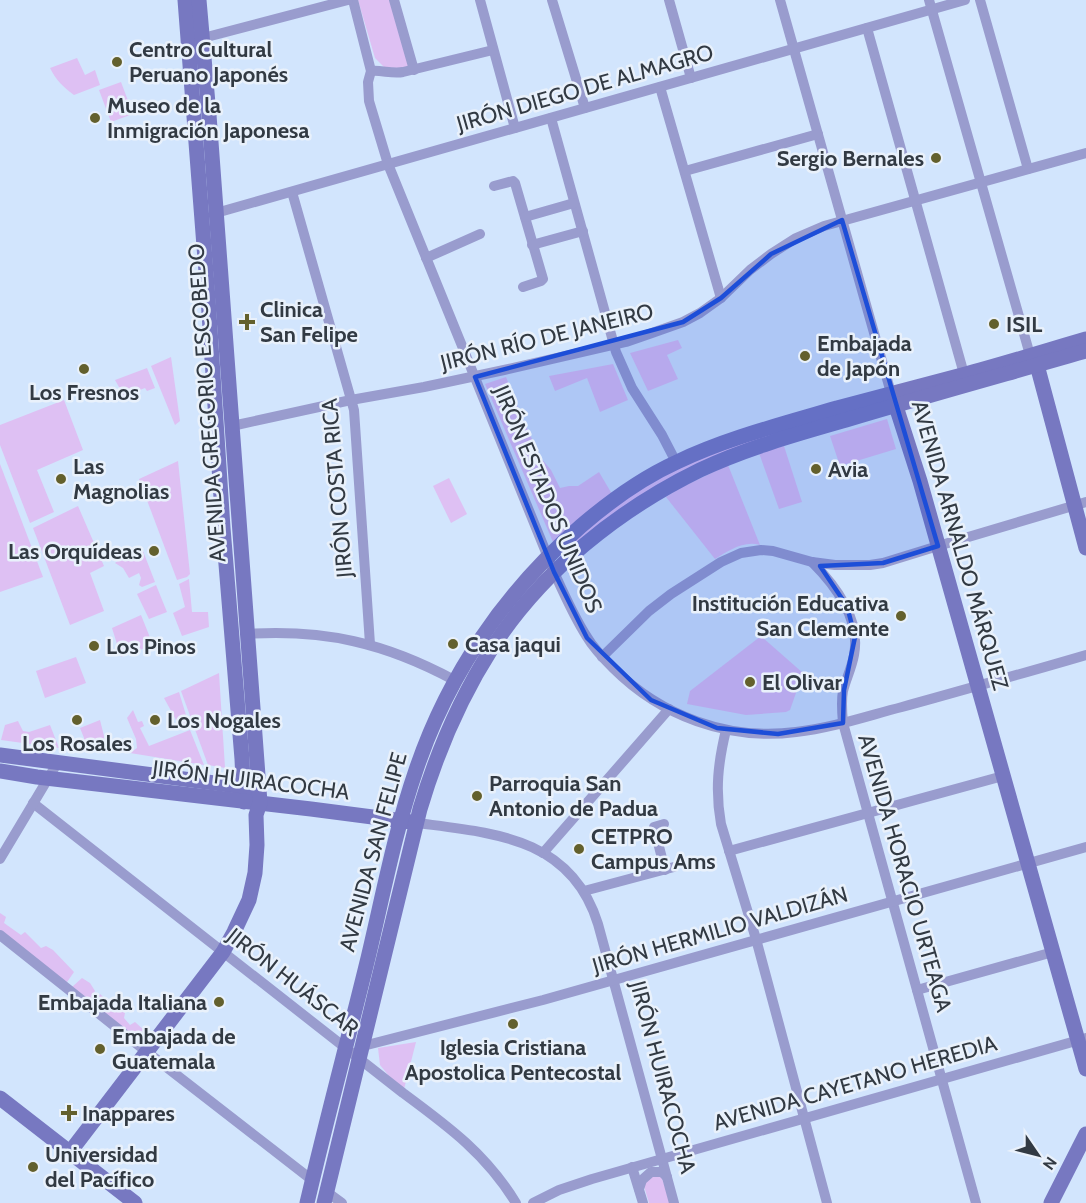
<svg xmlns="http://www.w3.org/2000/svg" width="1086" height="1203" font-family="Cabin,sans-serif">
	<rect width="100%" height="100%" fill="#d2e5fd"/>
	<g fill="#dec0f3">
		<polygon points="358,0 393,0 412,67 397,71 384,67 375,58"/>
		<path d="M77,58l8,17 10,-5 5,15 -26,10c-11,-8 -18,-15 -24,-27z"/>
		<polygon points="121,82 133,114 111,122 99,90"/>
		<polygon points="678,340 682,348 667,355 678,379 648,391 630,353"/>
		<polygon points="171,357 180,421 175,425 151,366"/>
		<polygon points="613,364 628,400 600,412 587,378 555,391 549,376"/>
		<polygon points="147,368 155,388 147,391 145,388 124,396 115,380"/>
		<polygon points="506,377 523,420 541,458 551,470 560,488 569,486 578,486 599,472 612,494 553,542 485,384"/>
		<polygon points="64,400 83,450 37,470 54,512 30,523 0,445 0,425"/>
		<polygon points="887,419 896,449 840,466 830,436"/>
		<polygon points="806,423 690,472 565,561 559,552 587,528 648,483 708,453"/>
		<polygon points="784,446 802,502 779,509 759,453"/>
		<polygon points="178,461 190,574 187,577 177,580 139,479"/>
		<polygon points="0,464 43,577 0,592"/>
		<path d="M728,465l32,80c-16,-5 -32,6 -45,14l-49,-62 12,-8z"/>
		<polygon points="449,478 467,514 451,523 433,486"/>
		<polygon points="78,506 104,566 90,573 104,611 70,625 33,528"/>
		<polygon points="143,551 155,582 142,587 139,585 141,578 139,573 129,578 123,568 115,563 120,559"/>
		<polygon points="189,579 192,612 208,612 209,627 182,636 173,613 185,607 179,584"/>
		<polygon points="156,585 167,612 149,619 137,594"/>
		<polygon points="141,615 153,645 121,657 112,628"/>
		<polygon points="761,636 803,673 790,710 786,712 746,715 687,704 690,691"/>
		<polygon points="76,657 86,683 45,698 36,671"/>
		<polygon points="219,673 225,768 208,765 181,691"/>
		<polygon points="179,692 189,725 181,729 164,698"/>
		<polygon points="133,710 138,722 142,721 144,726 140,728 149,746 190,730 204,765 130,753 137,748 136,739 127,718"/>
		<polygon points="100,720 104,736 104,752 82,749 84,738 80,728"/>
		<polygon points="18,721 23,731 29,732 50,725 59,748 1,740 5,725"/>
		<polygon points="0,913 6,917 4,923 21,935 25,932 41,948 46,946 53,950 74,972 65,985 0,932"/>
		<polygon points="82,978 90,983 95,991 91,997 95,1000 100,994 115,1008 125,1013 124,1018 130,1025 135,1022 146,1032 141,1041 72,987"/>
		<polygon points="416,1042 403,1093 380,1065 378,1048"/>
		<polygon points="661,1176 671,1203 649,1203 644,1186 649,1177"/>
	</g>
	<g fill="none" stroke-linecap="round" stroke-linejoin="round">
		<g stroke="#999cce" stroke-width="10">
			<path d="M353,0l18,71 -3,11 1,19 19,63 166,408c10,22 20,45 33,65 7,12 17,22 26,31 48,48 115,73 183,64 36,-4 71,-16 106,-25 61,-17 123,-34 184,-52"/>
			<polyline points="394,0 414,70"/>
			<polyline points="480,0 515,128"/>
			<polyline points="552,0 585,108"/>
			<polyline points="669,0 691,78"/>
			<polyline points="780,0 891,393"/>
			<polyline points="929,0 1030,355"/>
			<polyline points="980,0 1028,169"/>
			<polyline points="867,28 964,374"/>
			<polyline points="203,38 348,0"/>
			<path d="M371,71c11,-1 21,3 32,1l90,-22"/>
			<polyline points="660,87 721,298"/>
			<polyline points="551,118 616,352 632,388 662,435 676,462"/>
			<polyline points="685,171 818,134"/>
			<polyline points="494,186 513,181 515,183 543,279 541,281 523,287"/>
			<polyline points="292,192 354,410 370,644"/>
			<polyline points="216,213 965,0"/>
			<polyline points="525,217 574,203"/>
			<polyline points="532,245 583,231"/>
			<polyline points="426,258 480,234"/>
			<polyline points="232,426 351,400 424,387 504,370 626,342 652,333 683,322 700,313 721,298 750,270 771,254 796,238 824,226 1086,153"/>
			<path d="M812,562c24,24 49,57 42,93 -2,12 -8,24 -11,36 -2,10 -1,21 0,32l133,480"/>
			<path d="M247,634c78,-5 138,9 207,46"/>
			<polyline points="602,657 649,611 671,594 721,562 741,553 761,550 773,551 812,562 835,565 870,565 883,563 938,546 1086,502"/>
			<path d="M726,730c-8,33 -11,60 -5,94l35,115 71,264"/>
			<path d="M33,803l370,290c46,34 83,61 113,110"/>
			<path d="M417,823c76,10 154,14 181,101l76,279"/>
			<polyline points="664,824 654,827 665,870"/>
			<polyline points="729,851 1003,776"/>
			<polyline points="543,853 669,709"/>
			<polyline points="0,859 58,762"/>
			<polyline points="584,891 674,867"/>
			<polyline points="0,935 147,1052 312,1180"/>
			<polyline points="917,990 1053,952"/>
			<polyline points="363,1046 543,1000 1086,847"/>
			<polyline points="632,1167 643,1203"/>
			<polyline points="639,1189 642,1180 651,1172 662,1172 667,1177"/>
			<polyline points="327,1192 342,1203"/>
			<polyline points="533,1203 559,1190 592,1179 1086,1038"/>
		</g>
		<g stroke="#7778c1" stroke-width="15">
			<polyline points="185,0 208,298 223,528 242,759 244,802"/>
			<polyline points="1032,357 1037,365 1086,548"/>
			<polyline points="893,397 920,481 1086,1069"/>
			<polyline points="0,755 253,788"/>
			<polyline points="0,771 37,777 311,809 411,822"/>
			<polyline points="0,1098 135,1203"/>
			<polyline points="70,1152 223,952 234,932 249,900 255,873 257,845 256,815 260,803 259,789 209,115 199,0"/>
			<path d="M307,1203c19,-82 41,-163 61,-245 15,-63 27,-127 48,-188 32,-95 89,-178 165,-244 29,-25 61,-48 96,-64 50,-24 106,-38 160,-54 41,-11 83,-22 125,-33 41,-11 83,-24 124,-36"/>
			<path d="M324,1203l96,-394c17,-57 40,-111 72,-161 50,-77 126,-138 208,-178 47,-22 97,-36 146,-50 80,-24 160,-46 240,-69"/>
			<polyline points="1051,1203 1086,1134"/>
		</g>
	</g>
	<path fill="#1d4ed8" fill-opacity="0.2" stroke="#1d4ed8" stroke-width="4.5" stroke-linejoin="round" d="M842,220l96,326 -55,17 -63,3 27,40 8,31 -11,53 -1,33 -65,11 -61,-6 -66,-28 -64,-62 -33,-66 -79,-195 208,-55 38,-24 50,-44z"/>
	<g fill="#63602d" stroke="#e9f1fb" stroke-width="2">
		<circle cx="117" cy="62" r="6"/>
		<circle cx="95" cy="118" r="6"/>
		<circle cx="936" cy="158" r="6"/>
		<path d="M244 313h6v6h6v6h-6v6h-6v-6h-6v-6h6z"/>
		<circle cx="994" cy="324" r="6"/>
		<circle cx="805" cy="356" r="6"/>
		<circle cx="84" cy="369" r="6"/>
		<circle cx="816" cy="469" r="6"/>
		<circle cx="61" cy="479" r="6"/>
		<circle cx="154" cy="551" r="6"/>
		<circle cx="901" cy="616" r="6"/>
		<circle cx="453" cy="644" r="6"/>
		<circle cx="94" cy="646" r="6"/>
		<circle cx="750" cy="682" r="6"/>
		<circle cx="77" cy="720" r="6"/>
		<circle cx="155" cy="720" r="6"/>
		<circle cx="477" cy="796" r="6"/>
		<circle cx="579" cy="849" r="6"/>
		<circle cx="219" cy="1002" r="6"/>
		<circle cx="513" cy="1024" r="6"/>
		<circle cx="100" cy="1049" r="6"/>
		<path d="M66 1104h6v6h6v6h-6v6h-6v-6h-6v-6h6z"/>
		<circle cx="33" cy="1167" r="6"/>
	</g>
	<g text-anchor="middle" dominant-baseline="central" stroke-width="5" stroke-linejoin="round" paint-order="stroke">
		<g font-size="22" font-weight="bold" fill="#323a43" stroke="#e9f1fb" text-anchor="start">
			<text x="129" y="49">Centro Cultural<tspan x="129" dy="25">Peruano Japonés</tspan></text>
			<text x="107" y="105">Museo de la<tspan x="107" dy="25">Inmigración Japonesa</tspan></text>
			<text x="924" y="158" text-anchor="end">Sergio Bernales</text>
			<text x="260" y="309">Clinica<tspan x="260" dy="25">San Felipe</tspan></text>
			<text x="1006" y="324">ISIL</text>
			<text x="817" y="343">Embajada<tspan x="817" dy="25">de Japón</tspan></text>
			<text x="84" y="392" text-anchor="middle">Los Fresnos</text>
			<text x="73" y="466">Las<tspan x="73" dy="25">Magnolias</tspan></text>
			<text x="828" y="469">Avia</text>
			<text x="142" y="551" text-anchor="end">Las Orquídeas</text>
			<text x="889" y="603" text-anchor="end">Institución Educativa<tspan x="889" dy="25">San Clemente</tspan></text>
			<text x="465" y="644">Casa jaqui</text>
			<text x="106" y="646">Los Pinos</text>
			<text x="762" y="682">El Olivar</text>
			<text x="167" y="720">Los Nogales</text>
			<text x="77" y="743" text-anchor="middle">Los Rosales</text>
			<text x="489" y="783">Parroquia San<tspan x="489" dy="25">Antonio de Padua</tspan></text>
			<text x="591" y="836">CETPRO<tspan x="591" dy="25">Campus Ams</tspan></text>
			<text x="207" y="1002" text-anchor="end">Embajada Italiana</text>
			<text x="112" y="1036">Embajada de<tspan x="112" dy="25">Guatemala</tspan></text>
			<text x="513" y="1047" text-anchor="middle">Iglesia Cristiana<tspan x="513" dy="25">Apostolica Pentecostal</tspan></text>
			<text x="82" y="1113">Inappares</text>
			<text x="45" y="1154">Universidad<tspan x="45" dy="25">del Pacífico</tspan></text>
		</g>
		<g font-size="22" fill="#323a43" stroke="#e9f1fb">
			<text transform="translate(585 88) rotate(-16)">JIRÓN DIEGO DE ALMAGRO</text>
			<text transform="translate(547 337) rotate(-14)">JIRÓN RÍO DE JANEIRO</text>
			<text transform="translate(207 403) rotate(-94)">AVENIDA GREGORIO ESCOBEDO</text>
			<text transform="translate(337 488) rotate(-95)">JIRÓN COSTA RICA</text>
			<text transform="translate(548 499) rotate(67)">JIRÓN ESTADOS UNIDOS</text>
			<text transform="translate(960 545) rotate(74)">AVENIDA ARNALDO MÁRQUEZ</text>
			<text transform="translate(251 780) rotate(7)">JIRÓN HUIRACOCHA</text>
			<text transform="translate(373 852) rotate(-75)">AVENIDA SAN FELIPE</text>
			<text transform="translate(905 873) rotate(74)">AVENIDA HORACIO URTEAGA</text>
			<text transform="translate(720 930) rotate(-16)">JIRÓN HERMILIO VALDIZÁN</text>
			<text transform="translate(293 982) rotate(38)">JIRÓN HUÁSCAR</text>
			<text transform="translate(663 1077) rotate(75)">JIRÓN HUIRACOCHA</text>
			<text transform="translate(855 1083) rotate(-16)">AVENIDA CAYETANO HEREDIA</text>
		</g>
	</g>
	<g transform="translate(1038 1155) rotate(125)" stroke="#e9f1fb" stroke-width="4.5" paint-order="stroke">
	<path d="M0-4.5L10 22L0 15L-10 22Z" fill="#323a43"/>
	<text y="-9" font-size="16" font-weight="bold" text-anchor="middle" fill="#323a43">N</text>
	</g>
</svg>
